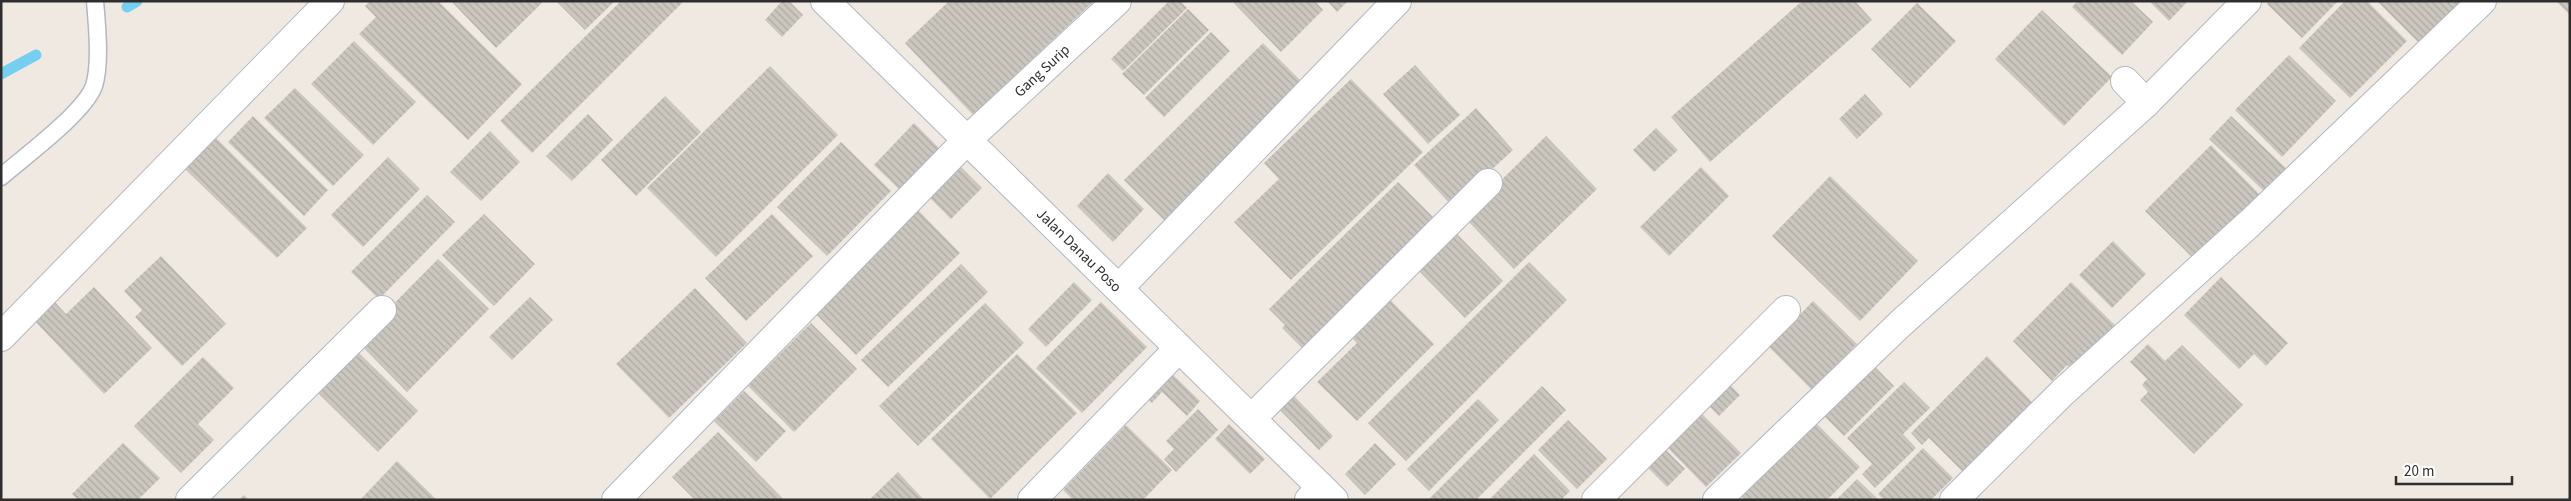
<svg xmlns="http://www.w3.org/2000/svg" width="2571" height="501" font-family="'Source Sans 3',sans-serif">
	<defs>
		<pattern id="building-back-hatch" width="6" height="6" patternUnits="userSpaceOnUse" patternTransform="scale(1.25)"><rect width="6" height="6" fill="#cbc7bf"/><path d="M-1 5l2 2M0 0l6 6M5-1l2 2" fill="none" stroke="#afaba4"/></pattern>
	</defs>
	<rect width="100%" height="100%" fill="#efe9e1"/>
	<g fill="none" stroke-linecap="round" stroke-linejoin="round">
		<g stroke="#75cff0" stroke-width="11">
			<polyline points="127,7 137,1"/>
			<polyline points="1,74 36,55"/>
		</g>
	</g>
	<g fill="url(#building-back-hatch)">
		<polygon points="370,1 438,1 522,84 468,140 359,34 376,17 365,6"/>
		<polygon points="451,1 541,1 542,3 496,48"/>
		<polygon points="556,1 615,1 585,30"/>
		<polygon points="621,1 684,1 532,153 500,121"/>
		<polygon points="782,1 789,1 803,15 782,37 765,20"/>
		<polygon points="949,1 1094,1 973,115 905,43"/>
		<polygon points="1169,1 1180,1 1187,8 1123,71 1111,59"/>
		<polygon points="1232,1 1315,1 1323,10 1281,52"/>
		<polygon points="1327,1 1348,1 1337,12"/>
		<polygon points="1802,1 1855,1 1872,20 1710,162 1671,117"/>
		<polygon points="2078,1 2131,1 2153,22 2122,55 2072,7"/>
		<polygon points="2149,1 2188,1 2169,21"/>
		<polygon points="2269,1 2338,1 2302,38 2267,4"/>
		<polygon points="2345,1 2367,1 2407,41 2350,98 2299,48"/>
		<polygon points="2377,1 2463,1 2420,44"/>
		<polygon points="2556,1 2570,1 2570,15"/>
		<polygon points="1917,3 1956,41 1910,88 1871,49"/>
		<polygon points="1188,9 1209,30 1144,95 1122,74"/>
		<polygon points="2042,10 2112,77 2064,126 1995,59"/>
		<polygon points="1211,32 1230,51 1164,117 1145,98"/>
		<polygon points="354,41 416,102 373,145 311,84"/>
		<polygon points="1263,43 1308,88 1169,225 1124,180"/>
		<polygon points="2289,55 2336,101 2282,157 2235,110"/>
		<polygon points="1415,65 1460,115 1428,144 1383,94"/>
		<polygon points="770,66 838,135 716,257 647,188"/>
		<polygon points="1351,79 1423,152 1291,280 1234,222 1279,179 1264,163"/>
		<polygon points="295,88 364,155 333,186 264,118"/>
		<polygon points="1865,94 1883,114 1857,139 1839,119"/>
		<polygon points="665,96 701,132 636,196 601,160"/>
		<polygon points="1476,108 1513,150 1452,206 1414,165"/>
		<polygon points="588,114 613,140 572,181 546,156"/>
		<polygon points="253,116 328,190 304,216 228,142"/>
		<polygon points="2231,116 2289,171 2267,194 2209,139"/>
		<polygon points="914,123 942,151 902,192 874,165"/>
		<polygon points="1656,128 1678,150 1654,172 1633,150"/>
		<polygon points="490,131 520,162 481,201 450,172"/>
		<polygon points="1546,136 1597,189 1514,269 1464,217"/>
		<polygon points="216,138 307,228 277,258 185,169"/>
		<polygon points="841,142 891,191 827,256 777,207"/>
		<polygon points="2211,145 2263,198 2198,263 2145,211"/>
		<polygon points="388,157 420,189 363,247 331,215"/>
		<polygon points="955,161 982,188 951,219 924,192"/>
		<polygon points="1701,167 1729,196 1669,256 1640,227"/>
		<polygon points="1108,173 1144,209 1113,242 1077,206"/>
		<polygon points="1830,176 1918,261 1860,321 1772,236"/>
		<polygon points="1398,182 1436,220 1303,349 1282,328 1285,325 1269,309"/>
		<polygon points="427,195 455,222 379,299 351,272"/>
		<polygon points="913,205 960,253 856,355 809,307"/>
		<polygon points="484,214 535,264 494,306 442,255"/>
		<polygon points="772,214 813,256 746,321 705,278"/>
		<polygon points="1457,234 1503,281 1465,318 1419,271"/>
		<polygon points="2113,241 2146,274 2112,308 2079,275"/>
		<polygon points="161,256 226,324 182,366 135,317 142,310 124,291"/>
		<polygon points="438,259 489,309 407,392 357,341"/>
		<polygon points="1529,262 1567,300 1406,461 1368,423"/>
		<polygon points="961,264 988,292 888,387 861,360"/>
		<polygon points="2221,277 2288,343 2266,366 2254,354 2239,369 2184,315"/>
		<polygon points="1074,282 1092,300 1046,347 1028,329"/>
		<polygon points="2071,282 2119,329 2076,372 2067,365 2052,381 2013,341"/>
		<polygon points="94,287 152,348 104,394 31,317 51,298 66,314"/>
		<polygon points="695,288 747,343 669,418 616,364"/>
		<polygon points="1384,294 1434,344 1357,421 1317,382 1357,343 1346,332"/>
		<polygon points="530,297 553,320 512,360 489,337"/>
		<polygon points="1813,301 1857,344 1812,390 1769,347"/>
		<polygon points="1101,302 1147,347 1082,413 1036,368"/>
		<polygon points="985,303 1024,343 918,446 879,406"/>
		<polygon points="811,323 857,369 794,432 748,386"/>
		<polygon points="2148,344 2165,361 2182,345 2243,405 2194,454 2140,400 2148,392 2142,385 2147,379 2130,362"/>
		<polygon points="356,350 418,411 378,452 316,391"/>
		<polygon points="1017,354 1077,413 990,499 931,439"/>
		<polygon points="1987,356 2037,407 1968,477 1929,438 1922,445 1911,433"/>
		<polygon points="203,357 234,388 198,424 214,440 181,473 134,426"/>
		<polygon points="1868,360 1894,386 1844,436 1818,410"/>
		<polygon points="1165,367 1200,401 1187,416 1162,392 1152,403 1141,392"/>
		<polygon points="1723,378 1740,395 1719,416 1702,399"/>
		<polygon points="1904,382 1930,408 1903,434 1916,448 1875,488 1862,474 1872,464 1847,438"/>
		<polygon points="1542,386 1566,410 1476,500 1428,500"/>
		<polygon points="744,391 786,431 756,462 714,421"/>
		<polygon points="1293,395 1333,436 1319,450 1279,409"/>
		<polygon points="1478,399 1499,420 1429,491 1407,469"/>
		<polygon points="1198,409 1218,430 1176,472 1164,459 1174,449 1166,441"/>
		<polygon points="1700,412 1741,453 1706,487 1666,446"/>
		<polygon points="1810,417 1860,467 1827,500 1745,500 1736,491"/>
		<polygon points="1568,420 1607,459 1577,489 1538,450"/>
		<polygon points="1229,424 1265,459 1250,474 1215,439"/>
		<polygon points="1126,425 1172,470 1143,500 1073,500 1063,490"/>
		<polygon points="718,432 784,500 695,500 672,477"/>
		<polygon points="123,443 160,478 138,500 78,500 72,494"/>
		<polygon points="1375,443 1396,464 1365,495 1345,474"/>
		<polygon points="1662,446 1685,469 1667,487 1644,464"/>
		<polygon points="1923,448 1953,478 1931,500 1884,500 1878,494"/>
		<polygon points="1534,454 1570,491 1561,500 1489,500"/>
		<polygon points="397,461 437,500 360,500"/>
		<polygon points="898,472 924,500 869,500"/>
		<polygon points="1857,479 1879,500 1836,500"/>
		<polygon points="244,495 249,500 239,500"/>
	</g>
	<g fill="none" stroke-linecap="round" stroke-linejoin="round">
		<g stroke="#b4b7c1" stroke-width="19">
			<path id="service" d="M1,177c24,-21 83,-64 93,-91 7,-23 3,-61 1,-85"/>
		</g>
		<g stroke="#b4b7c1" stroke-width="30">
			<g id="minor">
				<polyline points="2125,81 2146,103"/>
				<polyline points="1119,288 1397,1"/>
				<polyline points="1,337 330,1"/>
				<polyline points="1252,418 1488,183"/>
				<polyline points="190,500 382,310"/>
				<path id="s1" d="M616,500l351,-360 150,-139"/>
				<polyline points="1032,500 1179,348"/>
				<polyline points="1309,500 1321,487"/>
				<polyline points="1596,500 1786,310"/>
				<polyline points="1717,500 1900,324 2146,103 2247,1"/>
				<polyline points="1954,500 2063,392 2250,223 2482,1"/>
			</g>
		</g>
		<g stroke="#b4b7c1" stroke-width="30">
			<g id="tertiary">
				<path id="s2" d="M825,1l509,499"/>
			</g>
		</g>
		<use href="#service" stroke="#fff" stroke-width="16"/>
		<use href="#minor" stroke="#fff" stroke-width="28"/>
		<use href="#tertiary" stroke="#fff" stroke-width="28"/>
	</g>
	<g text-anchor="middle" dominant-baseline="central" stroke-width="4.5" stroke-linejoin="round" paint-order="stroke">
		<g font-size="15" fill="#2e2e2e" stroke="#fff">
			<text stroke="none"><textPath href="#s1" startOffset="605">Gang Surip</textPath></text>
			<text stroke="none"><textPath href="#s2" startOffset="356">Jalan Danau Poso</textPath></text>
		</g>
	</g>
	<rect width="2571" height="501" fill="none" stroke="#2e2e2e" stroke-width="5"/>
	<path d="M2396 476v8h116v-8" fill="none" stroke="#2e2e2e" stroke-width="2.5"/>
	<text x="2404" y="476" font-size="15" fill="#2e2e2e" stroke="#ffffff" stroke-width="4" paint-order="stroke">20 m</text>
</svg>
